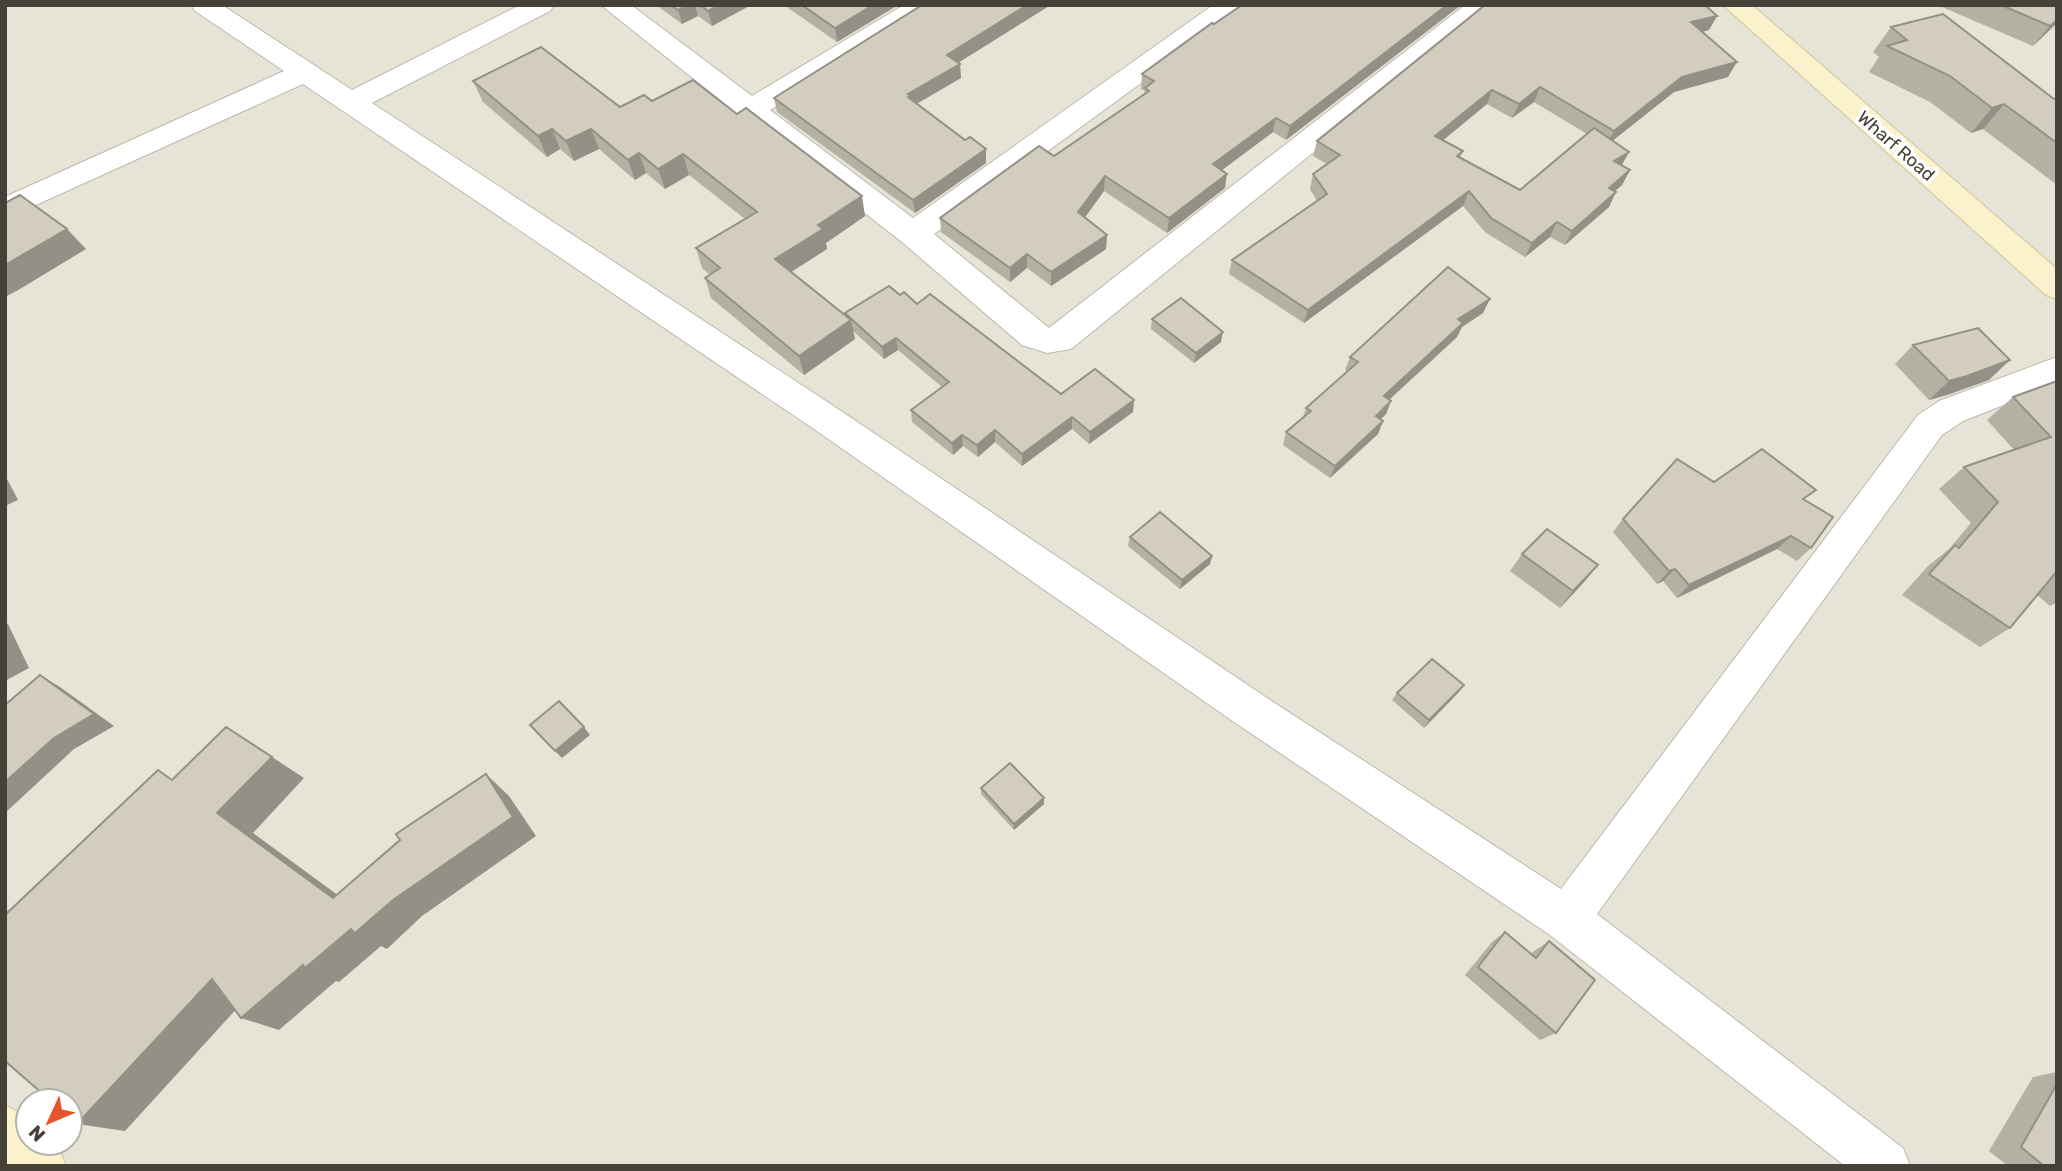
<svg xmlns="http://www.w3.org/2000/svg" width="2062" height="1171" font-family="Rubik,sans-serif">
	<rect width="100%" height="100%" fill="#f3f1e9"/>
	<path fill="#e6e3d7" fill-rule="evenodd" d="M5,5h2052v1161h-2052zM28,1101h42v42h-42z"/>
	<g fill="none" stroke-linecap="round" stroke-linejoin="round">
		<g stroke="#beb9ac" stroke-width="2">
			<g id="street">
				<polygon points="191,5 222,5 352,90 520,5 554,5 550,11 372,103 838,409 1264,696 1561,889 1918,415 1939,401 2057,357 2057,384 1963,421 1942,435 1597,914 1903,1148 1910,1166 1845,1166 1550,935 1234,722 814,429 303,84 5,219 5,197 284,71 195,11"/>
				<polygon points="601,5 631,5 752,96 904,5 936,5 932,11 770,110 913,218 1213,5 1244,5 1240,11 934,234 1049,328 1465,5 1495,5 1071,349 1047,353 1022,345 902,242 744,119 738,118 734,111"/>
			</g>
		</g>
		<g stroke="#cec59c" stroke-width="2">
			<g id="secondary">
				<polygon points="1723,5 1752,5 2057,269 2057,299 2046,295"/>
				<polygon points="5,1105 28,1118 28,1143 54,1143 59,1148 66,1166 5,1166"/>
			</g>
		</g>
		<use href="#street" fill="#fff" fill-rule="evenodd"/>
		<use href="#secondary" fill="#faf2cc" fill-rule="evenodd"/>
	</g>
	<g fill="#b5b0a4" fill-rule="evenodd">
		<polygon points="656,5 751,5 712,26 698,16 682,24"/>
		<polygon points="784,5 898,5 837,42"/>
		<polygon points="922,5 1056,5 1052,7 1049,6 958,63 960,64 961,78 917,104 986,163 915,213 777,112 774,98"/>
		<polygon points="1242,5 1461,5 1286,140 1273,132 1222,170 1225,188 1167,233 1104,191 1085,217 1107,235 1106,249 1051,286 1027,268 1010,282 941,232 940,218 1054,156 1144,94 1145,91 1141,89 1142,74"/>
		<polygon points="1943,5 2057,5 2057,23 2033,46 1942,7"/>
		<path d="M1717,16l-8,14 -7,2 26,45 -54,15 -62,49 17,11 -7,13 8,5 -8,15 -7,6 -6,16 -44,38 -15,-8 -25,20 -40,-25 -22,-26 -159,117 -75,-49 3,-14 85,-59 -7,-12 3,-15 14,-10 -14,-8 4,-15zM1534,102l53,32 -67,56 -60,-32 3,-7 -20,-11 44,-36 25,14z"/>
		<polygon points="1891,27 2054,99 2057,98 2057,185 1983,129 1971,133 1930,102 1869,72 1879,57 1873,52"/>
		<polygon points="473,81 620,107 652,101 865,216 826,243 827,249 791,272 846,316 845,313 900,295 917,304 1061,394 1134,400 1133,412 1089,444 1072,429 1022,466 995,442 978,457 963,446 953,455 912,422 911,410 942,387 898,350 884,359 853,331 855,339 804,375 711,298 705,278 710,275 702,268 696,248 745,219 689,175 665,189 646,173 635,180 599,149 574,161 560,149 547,157 483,102"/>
		<polygon points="1483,313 1462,327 1457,337 1389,400 1391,401 1386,414 1381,419 1383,421 1378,434 1330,478 1283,445 1286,432 1303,417 1306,408 1348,371 1345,370 1350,357"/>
		<polygon points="1152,319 1221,342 1194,363 1151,329"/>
		<polygon points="1913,345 1989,380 1947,395 1929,400 1895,364"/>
		<polygon points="2057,381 2057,602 2050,606 2037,595 2010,628 1980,647 1902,595 1928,566 1949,549 1971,523 1939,489 1964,467 2014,450 1987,420 2013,397"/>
		<polygon points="1714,482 1805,500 1811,548 1797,561 1777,549 1677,598 1663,581 1657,584 1613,532 1623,519"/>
		<polygon points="1130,537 1212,556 1210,564 1180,589 1128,546"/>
		<polygon points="1522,554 1598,565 1584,582 1560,608 1510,571"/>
		<polygon points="1464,685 1458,693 1424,728 1392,700 1397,693"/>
		<polygon points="981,788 1044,798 1044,804 1014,830 981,794"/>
		<polygon points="1505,932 1531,954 1534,951 1549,941 1556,1033 1540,1040 1465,975 1492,942"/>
		<polygon points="2057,1072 2057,1166 2008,1166 1989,1151 2033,1077"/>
	</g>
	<g fill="#949086">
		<polygon points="687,5 695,5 698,16 682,24 678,10"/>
		<polygon points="720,5 751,5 712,26 708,11"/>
		<polygon points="873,5 898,5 837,42 835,28"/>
		<polygon points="1027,5 1049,6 948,69 947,55"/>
		<polygon points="1447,5 1461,5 1286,140 1290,126"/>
		<polygon points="1717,16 1709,30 1683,37 1691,22"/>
		<polygon points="2057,20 2057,23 2033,46 2050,26"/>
		<polygon points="1737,62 1728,77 1674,92 1606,146 1614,131 1682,77"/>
		<polygon points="960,64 961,78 912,106 912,109 908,94"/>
		<polygon points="1540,87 1534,102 1512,118 1519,104"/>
		<polygon points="1492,90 1487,104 1430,151 1435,136"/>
		<polygon points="2004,104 1983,129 1971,133 1992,108"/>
		<polygon points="1276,118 1273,132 1210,179 1213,164"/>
		<polygon points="552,129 560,149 547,157 538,136"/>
		<polygon points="591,129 599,149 574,161 566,141"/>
		<polygon points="986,149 986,163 915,213 913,200"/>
		<polygon points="1629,152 1621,166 1614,161"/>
		<polygon points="639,153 646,173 635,180 628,160"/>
		<polygon points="683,154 689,175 665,189 658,169"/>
		<polygon points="1630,170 1622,185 1601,203 1609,188"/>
		<polygon points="1227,174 1225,188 1167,233 1169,218"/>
		<polygon points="1105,176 1104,191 1078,227 1078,212"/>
		<polygon points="1469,191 1463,206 1304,323 1308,310"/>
		<polygon points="1616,192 1609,207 1565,245 1572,231"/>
		<polygon points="862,196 865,216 826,243 827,249 780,279 775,259 818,225"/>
		<polygon points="1557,222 1550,237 1525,257 1532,243"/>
		<polygon points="67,229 86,249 20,289 5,297 5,265"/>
		<polygon points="1107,235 1106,249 1051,286 1051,272"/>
		<polygon points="1027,254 1027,268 1010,282 1010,268"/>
		<polygon points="1490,299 1483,313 1462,327 1457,337 1378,410 1384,396 1458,319"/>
		<polygon points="851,320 855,339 804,375 799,356"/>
		<polygon points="1223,332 1221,342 1194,363 1196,353"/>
		<polygon points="896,338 898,350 884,359 882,347"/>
		<polygon points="2010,360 1989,380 1947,395 1929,400 1949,381"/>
		<polygon points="1134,400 1133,412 1089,444 1090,432"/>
		<polygon points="1391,401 1386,414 1370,429 1376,416"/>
		<polygon points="1072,417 1072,429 1022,466 1022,454"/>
		<polygon points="1383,421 1378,434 1330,478 1335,466"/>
		<polygon points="995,430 995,442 978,457 977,445"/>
		<polygon points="962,435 963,446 953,455 952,443"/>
		<polygon points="5,475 18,500 5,506"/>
		<polygon points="1791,536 1777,549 1677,598 1689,585"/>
		<polygon points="1212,556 1210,564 1180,589 1182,580"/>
		<polygon points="1598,565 1584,582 1560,608 1573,591"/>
		<polygon points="1675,569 1663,581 1657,584 1669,571"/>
		<polygon points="5,622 8,624 29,668 5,681"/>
		<polygon points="40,675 60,687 114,726 74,749 5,813 5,782"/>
		<polygon points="1464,685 1458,693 1424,728 1429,720"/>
		<polygon points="584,727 590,735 562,758 555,751"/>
		<polygon points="272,757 304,778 253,833 365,915 333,898 217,813"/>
		<polygon points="486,774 509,796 536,836 422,916 387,949 381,946 339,982 336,981 279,1030 241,1018"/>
		<polygon points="1044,798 1044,804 1014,830 1014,824"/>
		<polygon points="212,979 251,993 125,1131 77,1124"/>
	</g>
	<g fill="#d3cdbf" stroke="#949086" stroke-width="2">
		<polygon points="671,5 687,5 678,10"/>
		<polygon points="700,5 720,5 708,11"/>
		<polygon points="802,5 873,5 835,28"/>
		<polygon points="922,5 1027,5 947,55 960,64 908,94 911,95 908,97 965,140 970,137 986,149 913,200 774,98"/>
		<polygon points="1242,5 1447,5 1290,126 1276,118 1213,164 1227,174 1169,218 1105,176 1078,212 1107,235 1051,272 1027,254 1010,268 940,218 1039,146 1054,156 1149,91 1145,88 1154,81 1142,74 1212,23 1214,24"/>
		<polygon points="1485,5 1705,5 1717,16 1691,22 1737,62 1682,77 1614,131 1540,87 1519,104 1492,90 1435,136 1463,151 1457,156 1520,190 1594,128 1629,152 1614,161 1630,170 1609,188 1616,192 1572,231 1557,222 1532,243 1491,218 1469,191 1308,310 1232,260 1327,194 1313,174 1340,155 1317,141"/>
		<polygon points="2001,5 2057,5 2057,20 2050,26"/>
		<polygon points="1943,14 2054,99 2057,98 2057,143 2004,104 1992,108 1950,76 1887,46 1907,40 1891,27"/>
		<polygon points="541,47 620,107 644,95 652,101 693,80 737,114 746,108 862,196 818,225 823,229 775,259 851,320 799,356 705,278 720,268 696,248 757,212 683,154 658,169 639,153 628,160 591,129 566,141 552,129 538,136 473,81"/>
		<polygon points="20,195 67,229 5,265 5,203"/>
		<polygon points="1448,267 1490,299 1458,319 1463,323 1384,396 1391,401 1376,416 1383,421 1335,466 1286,432 1311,411 1306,408 1358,362 1350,357"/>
		<polygon points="889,286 900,295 904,292 917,304 930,294 1061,394 1095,369 1134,400 1090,432 1072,417 1022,454 995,430 977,445 962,435 952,443 911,410 949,382 896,338 882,347 845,313"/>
		<polygon points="1181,298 1223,332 1196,353 1152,319"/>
		<polygon points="1978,328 2010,360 1967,376 1949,381 1913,345"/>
		<polygon points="2057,381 2057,571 2010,628 1929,574 1955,545 1959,548 1998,502 1964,467 2051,437 2013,397"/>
		<polygon points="1762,449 1816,490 1803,499 1833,517 1811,548 1791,536 1689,585 1675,569 1669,571 1623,519 1677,459 1714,482"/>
		<polygon points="1160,512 1212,556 1182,580 1130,537"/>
		<polygon points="1547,529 1598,565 1573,591 1522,554"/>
		<polygon points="1432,659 1464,685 1429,720 1397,693"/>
		<polygon points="40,675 94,714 54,738 5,782 5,705"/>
		<polygon points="559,701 584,727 555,751 530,725"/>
		<polygon points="226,727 272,757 217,813 333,898 400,840 396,834 486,774 513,817 393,900 355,933 351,929 305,968 303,965 241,1018 212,979 77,1124 70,1118 70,1101 51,1101 5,1061 5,915 158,770 172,780"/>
		<polygon points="1010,763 1044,798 1014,824 981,788"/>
		<polygon points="1505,932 1536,958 1549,941 1595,980 1556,1033 1478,967"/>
		<polygon points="2057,1084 2057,1166 2044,1166 2021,1147"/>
	</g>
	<g text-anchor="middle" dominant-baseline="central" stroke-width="7" stroke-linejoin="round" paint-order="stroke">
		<g font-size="18" fill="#464138" stroke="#fff">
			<text transform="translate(1896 146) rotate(41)">Wharf Road</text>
		</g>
	</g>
	<rect width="2062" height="1171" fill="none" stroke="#464138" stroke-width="14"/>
	<g transform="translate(49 1122) rotate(226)"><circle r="33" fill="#ffffff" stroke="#b5b3af" stroke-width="2"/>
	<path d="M0-5L12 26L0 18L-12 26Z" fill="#e7552c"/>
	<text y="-10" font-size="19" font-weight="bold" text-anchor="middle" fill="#464138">N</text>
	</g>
</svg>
